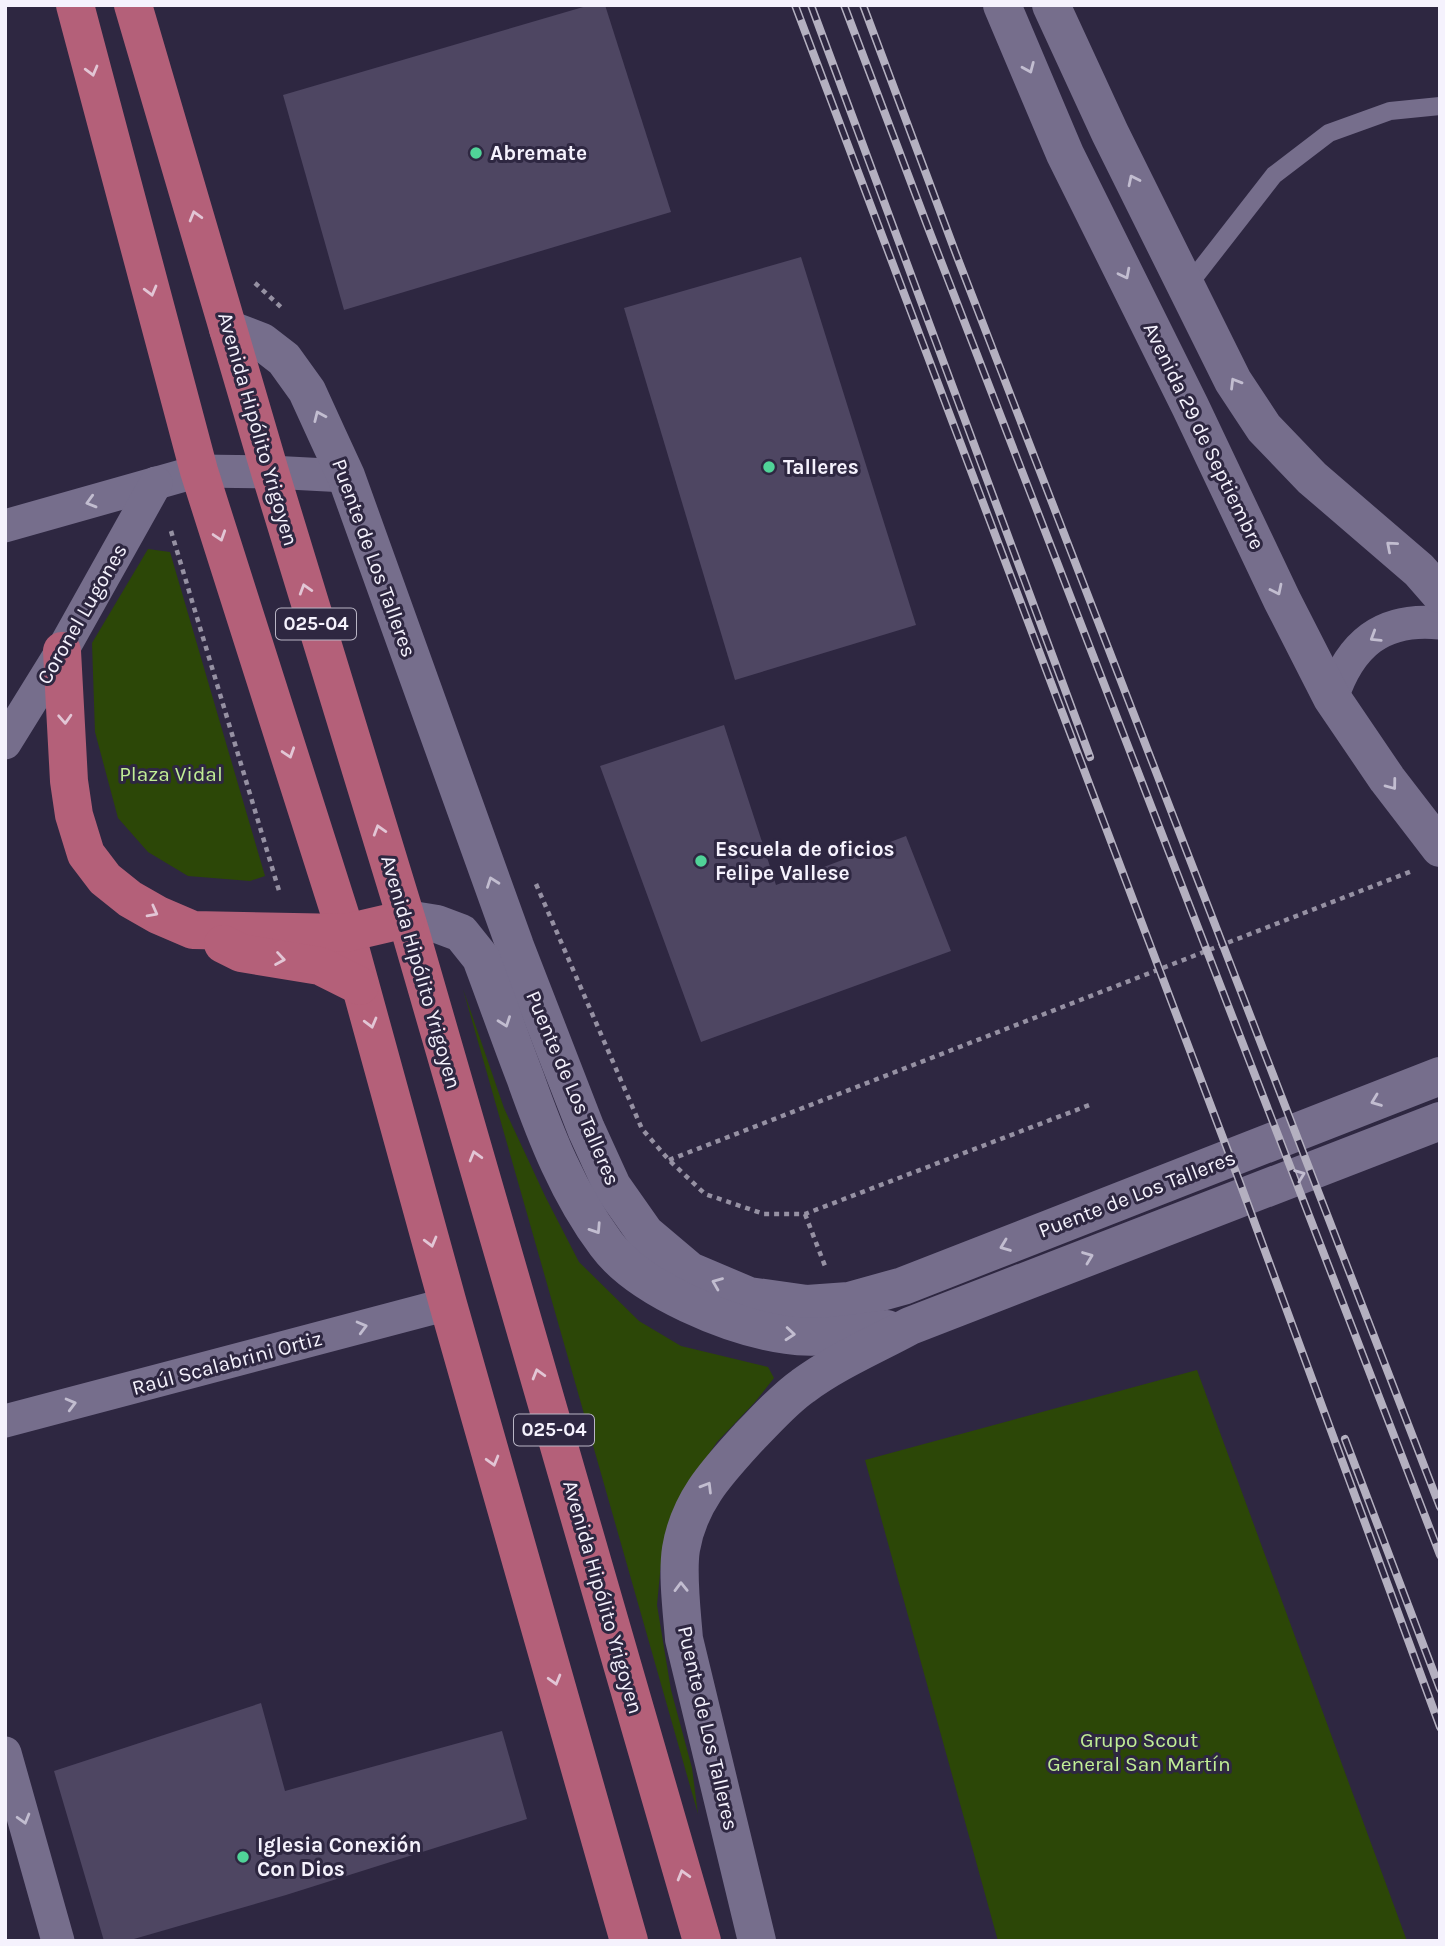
<svg xmlns="http://www.w3.org/2000/svg" width="1445" height="1946" font-family="Karla,sans-serif">
	<rect width="100%" height="100%" fill="#2e2741"/>
	<g fill="#2c4707">
		<polygon points="148,549 170,552 265,876 250,881 188,876 148,852 118,818 95,732 92,643"/>
		<polygon points="463,989 504,1108 545,1196 579,1262 639,1321 681,1346 768,1367 774,1378 755,1402 717,1442 687,1486 661,1563 657,1605 671,1690 692,1768 698,1814"/>
		<polygon points="1197,1370 1407,1941 998,1941 865,1460"/>
	</g>
	<g fill="#4e4662">
		<polygon points="590,5 605,5 671,212 344,310 283,95"/>
		<polygon points="801,257 916,625 735,680 624,308"/>
		<polygon points="724,725 776,885 906,836 951,951 701,1042 600,766"/>
		<polygon points="261,1703 285,1791 502,1731 527,1819 286,1895 127,1941 104,1941 54,1771"/>
	</g>
	<g fill="none" stroke-linecap="round" stroke-linejoin="round">
		<g stroke="#9691a3" stroke-width="4.5" stroke-dasharray="5 5" stroke-linecap="butt">
			<polyline points="255,283 282,308"/>
			<polyline points="171,531 280,894"/>
			<polyline points="536,884 642,1129 669,1160 705,1194 764,1214 805,1214 1092,1104"/>
			<polyline points="669,1160 1412,871"/>
			<polyline points="805,1214 825,1266"/>
		</g>
		<polyline stroke="#766e8c" stroke-width="18" points="1186,288 1274,175 1329,133 1390,111 1440,106"/>
		<g stroke="#766e8c" stroke-width="33">
			<polyline points="5,526 199,471 270,472 346,476"/>
			<path d="M1332,698c18,-54 50,-81 108,-75"/>
			<polyline points="5,743 62,651 156,483"/>
			<polyline points="5,1421 448,1304"/>
			<polyline points="5,1753 58,1941"/>
		</g>
		<g stroke="#766e8c" stroke-width="38">
			<polyline points="1002,5 1065,154 1190,406 1282,600 1332,698 1387,779 1440,848"/>
			<polyline points="1051,5 1110,133 1233,381 1264,428 1312,478 1419,570 1440,594"/>
		</g>
		<g stroke="#766e8c" stroke-width="38">
			<polyline points="228,329 262,342 284,359 307,391 328,437 346,476 515,946 586,1129 612,1186 645,1233 690,1271 749,1296 807,1304 849,1301 903,1286 1440,1076"/>
			<path d="M406,919l31,5 24,9 20,25c15,40 29,80 44,119 21,59 43,116 81,167 34,46 125,83 181,91 31,5 68,-2 100,-6"/>
			<path d="M757,1941l-73,-302c-2,-26 -7,-65 -3,-90 8,-48 37,-78 68,-112 17,-17 34,-37 54,-51 32,-24 72,-41 107,-60l530,-205"/>
		</g>
		<g stroke="#b46079" stroke-width="38">
			<polyline points="75,5 199,471 346,933 448,1304 629,1941"/>
			<polyline points="133,5 270,472 411,934 702,1941"/>
			<polyline points="62,651 69,781 74,815 86,854 105,879 130,899 158,915 193,930 346,933 406,919"/>
			<polyline points="223,944 241,953 320,966 360,986"/>
		</g>
		<g stroke="#b4b0c0" stroke-width="8">
			<g id="rail">
				<polyline points="795,5 1240,1183 1440,1727"/>
				<polyline points="811,5 1090,757"/>
				<polyline points="844,5 927,225 1440,1555"/>
				<polyline points="863,5 956,254 1440,1507"/>
				<polyline points="1345,1439 1440,1689"/>
			</g>
		</g>
		<use href="#rail" stroke="#2e2741" stroke-width="5" stroke-dasharray="16" stroke-linecap="butt"/>
	</g>
	<defs><path id="oneway-chevron" d="M-2-3.5L2.5 0L-2 3.5" fill="none" stroke-width="1.6" stroke-linecap="round" stroke-linejoin="round" transform="scale(1.75)"/></defs>
	<g stroke="#c2bdd0">
		<use href="#oneway-chevron" transform="translate(1029 68) rotate(67)"/>
		<use href="#oneway-chevron" transform="translate(1133 180) rotate(-116)"/>
		<use href="#oneway-chevron" transform="translate(1125 274) rotate(63)"/>
		<use href="#oneway-chevron" transform="translate(1235 383) rotate(-121)"/>
		<use href="#oneway-chevron" transform="translate(319 416) rotate(-114)"/>
		<use href="#oneway-chevron" transform="translate(91 502) rotate(164)"/>
		<use href="#oneway-chevron" transform="translate(1391 546) rotate(-139)"/>
		<use href="#oneway-chevron" transform="translate(1277 590) rotate(64)"/>
		<use href="#oneway-chevron" transform="translate(1375 637) rotate(148)"/>
		<use href="#oneway-chevron" transform="translate(1392 785) rotate(53)"/>
		<use href="#oneway-chevron" transform="translate(492 882) rotate(-110)"/>
		<use href="#oneway-chevron" transform="translate(505 1022) rotate(70)"/>
		<use href="#oneway-chevron" transform="translate(1376 1101) rotate(159)"/>
		<use href="#oneway-chevron" transform="translate(1300 1175) rotate(-21)"/>
		<use href="#oneway-chevron" transform="translate(596 1229) rotate(57)"/>
		<use href="#oneway-chevron" transform="translate(1005 1246) rotate(159)"/>
		<use href="#oneway-chevron" transform="translate(1088 1257) rotate(-21)"/>
		<use href="#oneway-chevron" transform="translate(717 1283) rotate(-158)"/>
		<use href="#oneway-chevron" transform="translate(362 1327) rotate(-15)"/>
		<use href="#oneway-chevron" transform="translate(790 1334) rotate(5)"/>
		<use href="#oneway-chevron" transform="translate(71 1404) rotate(-15)"/>
		<use href="#oneway-chevron" transform="translate(707 1487) rotate(-59)"/>
		<use href="#oneway-chevron" transform="translate(681 1587) rotate(-91)"/>
		<use href="#oneway-chevron" transform="translate(24 1819) rotate(74)"/>
	</g>
	<g stroke="#e2c6d5">
		<use href="#oneway-chevron" transform="translate(92 71) rotate(75)"/>
		<use href="#oneway-chevron" transform="translate(195 216) rotate(-106)"/>
		<use href="#oneway-chevron" transform="translate(151 291) rotate(75)"/>
		<use href="#oneway-chevron" transform="translate(220 536) rotate(72)"/>
		<use href="#oneway-chevron" transform="translate(305 589) rotate(-107)"/>
		<use href="#oneway-chevron" transform="translate(65 719) rotate(87)"/>
		<use href="#oneway-chevron" transform="translate(289 753) rotate(72)"/>
		<use href="#oneway-chevron" transform="translate(379 830) rotate(-107)"/>
		<use href="#oneway-chevron" transform="translate(153 912) rotate(28)"/>
		<use href="#oneway-chevron" transform="translate(280 959) rotate(9)"/>
		<use href="#oneway-chevron" transform="translate(371 1023) rotate(75)"/>
		<use href="#oneway-chevron" transform="translate(475 1156) rotate(-106)"/>
		<use href="#oneway-chevron" transform="translate(431 1242) rotate(75)"/>
		<use href="#oneway-chevron" transform="translate(538 1374) rotate(-106)"/>
		<use href="#oneway-chevron" transform="translate(493 1461) rotate(74)"/>
		<use href="#oneway-chevron" transform="translate(555 1680) rotate(74)"/>
		<use href="#oneway-chevron" transform="translate(683 1875) rotate(-106)"/>
	</g>
	<g fill="#50d398" stroke="#2e2741" stroke-width="2.5">
		<circle cx="476" cy="153" r="7"/>
		<circle cx="769" cy="467" r="7"/>
		<circle cx="701" cy="861" r="7"/>
		<circle cx="243" cy="1857" r="7"/>
	</g>
	<g text-anchor="middle" dominant-baseline="central" stroke-width="6" stroke-linejoin="round" paint-order="stroke">
		<g fill="#2e2741" stroke="#b9b5c5" stroke-width="2">
			<rect x="276" y="608.5" width="80" height="31" rx="5"/>
			<rect x="514" y="1414.5" width="80" height="31" rx="5"/>
		</g>
		<g font-size="19" font-weight="bold" fill="#f5f2fd">
			<text x="316" y="624">025-04</text>
			<text x="554" y="1430">025-04</text>
		</g>
		<g font-size="21" font-weight="bold" fill="#f5f2fd" stroke="#2e2741" text-anchor="start">
			<text x="490" y="153">Abremate</text>
			<text x="783" y="467">Talleres</text>
			<text x="715" y="849">Escuela de oficios<tspan x="715" dy="24">Felipe Vallese</tspan></text>
			<text x="257" y="1845">Iglesia Conexión<tspan x="257" dy="24">Con Dios</tspan></text>
		</g>
		<g font-size="21" fill="#f5f2fd" stroke="#2e2741">
			<text transform="translate(258 429) rotate(74)">Avenida Hipólito Yrigoyen</text>
			<text transform="translate(1204 436) rotate(64)">Avenida 29 de Septiembre</text>
			<text transform="translate(374 558) rotate(70)">Puente de Los Talleres</text>
			<text transform="translate(82 614) rotate(-60)">Coronel Lugones</text>
			<text transform="translate(421 972) rotate(74)">Avenida Hipólito Yrigoyen</text>
			<text transform="translate(573 1088) rotate(67)">Puente de Los Talleres</text>
			<text transform="translate(1137 1194) rotate(-21)">Puente de Los Talleres</text>
			<text transform="translate(227 1363) rotate(-15)">Raúl Scalabrini Ortiz</text>
			<text transform="translate(603 1597) rotate(74)">Avenida Hipólito Yrigoyen</text>
			<text transform="translate(708 1728) rotate(77)">Puente de Los Talleres</text>
		</g>
		<g font-size="21" fill="#c1ee96" stroke="#2e2741">
			<text x="171" y="774">Plaza Vidal</text>
			<text x="1139" y="1740">Grupo Scout<tspan x="1139" dy="24">General San Martín</tspan></text>
		</g>
	</g>
	<rect width="1445" height="1946" fill="none" stroke="#f5f2fd" stroke-width="14"/>
</svg>
